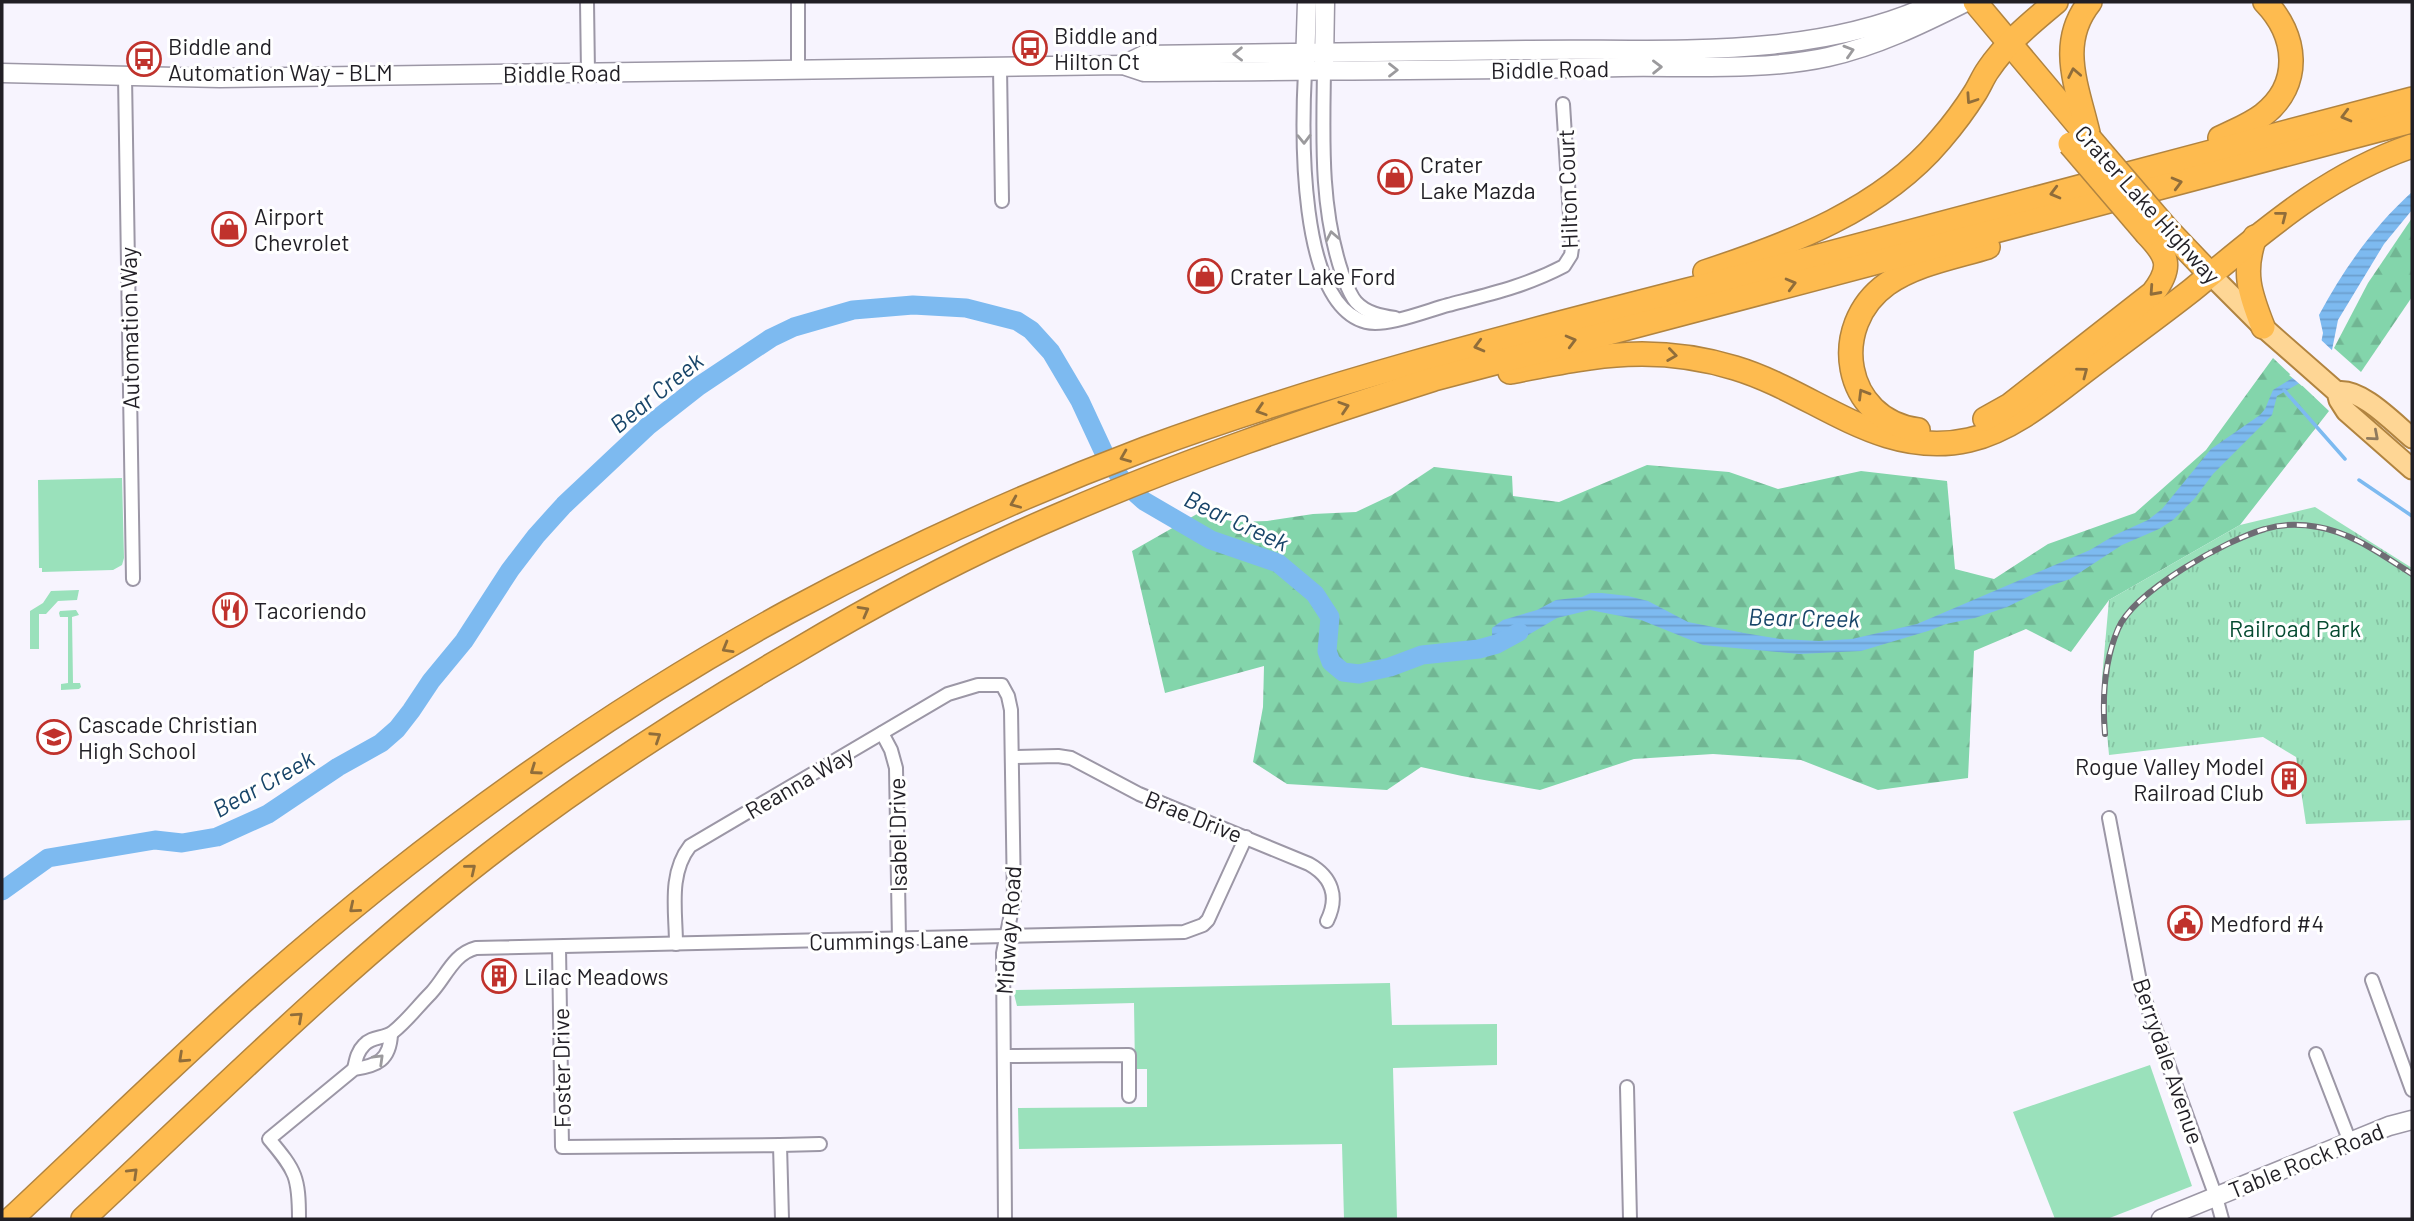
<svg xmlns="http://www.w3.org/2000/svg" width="2414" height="1221" font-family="Barlow,sans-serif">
	<defs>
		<pattern id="forest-firs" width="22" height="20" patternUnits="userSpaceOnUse" patternTransform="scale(1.75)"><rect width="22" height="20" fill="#83d5ab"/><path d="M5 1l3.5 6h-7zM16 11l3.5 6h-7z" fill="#71b693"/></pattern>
		<pattern id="park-tufts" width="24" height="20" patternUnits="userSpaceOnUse" patternTransform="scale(1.75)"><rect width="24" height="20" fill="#9ae1bb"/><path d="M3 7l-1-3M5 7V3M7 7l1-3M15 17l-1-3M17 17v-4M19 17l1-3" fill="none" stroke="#84c1a1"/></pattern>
		<pattern id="water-rules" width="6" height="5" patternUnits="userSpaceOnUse" patternTransform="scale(1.75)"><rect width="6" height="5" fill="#7dbaf0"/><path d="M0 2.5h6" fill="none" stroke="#6c9fce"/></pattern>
	</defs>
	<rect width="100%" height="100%" fill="#f7f4fe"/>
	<g fill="#9ae1bb">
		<polygon points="122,478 124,558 122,565 113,570 42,572 42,568 39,568 38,480"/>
		<polygon points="79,590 77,600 58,601 46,614 39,614 39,649 30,649 30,611 43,603 51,591"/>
		<polygon points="76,610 79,615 72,617 73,683 80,683 81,687 79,689 61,690 61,684 68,683 68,617 60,617 59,613 60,611"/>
		<polygon points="1390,983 1392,1025 1497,1024 1497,1065 1393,1068 1397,1219 1344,1219 1342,1144 1019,1149 1018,1108 1147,1107 1147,1069 1135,1069 1134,1003 1017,1006 1013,990"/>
		<polygon points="2150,1065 2192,1186 2107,1219 2055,1219 2013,1112"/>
	</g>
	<g fill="url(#forest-firs)">
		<polygon points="2412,218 2412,297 2361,372 2334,348 2368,283"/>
		<polygon points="2273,358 2329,411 2240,525 2109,600 2071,652 2026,629 1974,651 1968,778 1878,790 1801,760 1713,754 1634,759 1540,790 1462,776 1421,767 1387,790 1287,784 1253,762 1263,707 1264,666 1165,693 1132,551 1197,514 1236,522 1267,521 1313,514 1356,512 1392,495 1434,467 1512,476 1513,496 1559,502 1647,465 1729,472 1778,489 1861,471 1947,481 1955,569 1994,579 2048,544 2135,513 2206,450"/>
	</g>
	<polygon fill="url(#park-tufts)" points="2315,507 2412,568 2412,820 2306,824 2296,757 2263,737 2109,755 2102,678 2109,600 2240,525"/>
	<path fill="url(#water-rules)" d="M2412,192v18l-28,34 -46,76 -7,35 -12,17 -42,24 -5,19 -59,59 -18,24 -22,22 -14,9 -37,16 -52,34 -20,7 -43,21 -32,11 -29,6 -18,7 -67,20 -62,3 -96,-9 -62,-25 -51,-10 -33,8 -44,26 -12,4 -9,-10v-10l11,-8 34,-10 19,-10 26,-3 9,-4h11l26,3 20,5 40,21 56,11 36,6 39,2 33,-2 65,-15 173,-74 25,-15 33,-15 14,-11 49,-60 49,-34 5,-6 8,-19 26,-16 21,-26 3,-15 -4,-18c24,-45 55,-89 93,-123z"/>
	<polygon fill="#f7f4fe" points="2319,338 2334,352 2334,356 2330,366 2322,374 2302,386 2289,375 2304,367 2310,359"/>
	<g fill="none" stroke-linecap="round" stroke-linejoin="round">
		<g stroke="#7dbaf0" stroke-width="3.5">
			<polyline points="2284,390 2345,459"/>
			<polyline points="2359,480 2412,516"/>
		</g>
		<polyline stroke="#7dbaf0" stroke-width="19" points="2,891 48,858 155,840 182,843 217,837 268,814 338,767 381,743 397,729 411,711 431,681 464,641 510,570 536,536 564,505 648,426 699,386 771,338 794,327 853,310 913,305 966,308 1017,321 1031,330 1051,352 1080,401 1106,457 1125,484 1144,501 1211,540 1278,563 1315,594 1330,617 1327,651 1331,662 1343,672 1359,674 1390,667 1422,655 1479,649 1497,644 1519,632"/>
		<g stroke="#9c97a6" stroke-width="16">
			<g id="street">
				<polyline points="587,2 588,73"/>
				<polyline points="798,2 798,70"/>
				<polyline points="1000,67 1002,201"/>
				<path d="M1305,71c-3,56 -8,233 61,251 21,5 60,-11 82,-17 42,-11 78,-19 116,-39l7,-11 1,-7 -9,-144"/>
				<path d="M1324,71c-1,67 -4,137 18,202 4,10 7,21 14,29 10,11 25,14 39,16"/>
				<polyline points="125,76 133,579"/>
				<polyline points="882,733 891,750 896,768 899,939"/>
				<path d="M1012,757l46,-1 13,2 68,36 170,70c23,13 30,33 18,57"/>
				<polyline points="2109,818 2142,992 2216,1197 2222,1219"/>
				<path d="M676,944c0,-32 -8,-70 14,-98l258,-152 30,-9h24l6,11 3,14 3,189 -11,54 2,266"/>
				<polyline points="559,947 562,1147 780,1145 782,1219"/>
				<polyline points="2372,980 2412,1090"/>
				<polyline points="2316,1054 2350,1142"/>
				<polyline points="1004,1056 1129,1055 1129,1096"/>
				<path d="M354,1069c2,-9 3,-17 10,-24 8,-9 20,-6 29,-13 14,-11 25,-26 38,-39 15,-16 22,-39 45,-45l708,-16 19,-7 5,-5 38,-83"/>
				<polyline points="1627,1087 1630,1219"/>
				<polyline points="780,1145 820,1144"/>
				<path d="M299,1219c0,-42 -3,-48 -30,-80l85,-70c23,-3 36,-9 37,-35"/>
			</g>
		</g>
		<g stroke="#9c97a6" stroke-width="21">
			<g id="secondary">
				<polyline points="1324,64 1325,2"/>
				<path d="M1123,65l21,-10c129,-1 258,-4 387,-5 133,-2 284,11 406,-48"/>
				<polyline points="1305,65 1307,2"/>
				<path d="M2,73l218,5 903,-13 21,7c159,-2 318,-1 478,-5 65,-1 143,4 206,-10 49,-11 94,-33 138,-55"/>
				<polyline points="2161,1219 2389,1126 2412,1120"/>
			</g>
		</g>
		<g stroke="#b18440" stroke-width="23">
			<g id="primary">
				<polyline points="2210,274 2263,327 2337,392 2339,400 2346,411 2412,469"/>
				<path d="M2337,392c23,-5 57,31 75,46"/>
			</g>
		</g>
		<g stroke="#b18440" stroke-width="26">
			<g id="highway">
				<polyline points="1975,2 2090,139"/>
				<path d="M2088,133c-11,-47 -31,-90 2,-131"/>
				<path d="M2220,138c14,-7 30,-13 43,-23 40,-31 34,-80 2,-113"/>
				<polyline points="2167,229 2210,274"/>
				<path d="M2255,237c-13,35 -5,57 8,90"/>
				<path d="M1705,272c85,-28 176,-62 235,-132 13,-15 25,-31 35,-47 5,-8 8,-16 13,-23 18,-27 44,-48 68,-68"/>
				<path d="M1510,372c84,-16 142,-29 225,-4 80,24 145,92 234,72 45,-10 85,-46 121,-73 34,-26 69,-51 102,-77 71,-58 132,-114 220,-144"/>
				<path d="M1985,419l25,-14 143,-112c20,-26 15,-37 -6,-59"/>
				<path d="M1918,430c-75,-10 -90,-104 -31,-146 28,-20 68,-27 101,-37"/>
				<path d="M11,1219c79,-74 157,-150 237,-222 165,-147 346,-279 540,-385 115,-62 235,-117 357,-163 203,-75 416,-126 625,-180 215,-56 428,-114 642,-170"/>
				<path d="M83,1219c132,-123 260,-251 403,-362 98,-76 203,-144 310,-206 86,-51 174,-98 266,-137 122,-53 246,-95 372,-135l978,-258"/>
			</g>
		</g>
		<use href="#street" stroke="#fff" stroke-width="12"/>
		<use href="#secondary" stroke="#fff" stroke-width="18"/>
		<use href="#primary" stroke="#fed695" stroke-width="19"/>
		<use href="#highway" stroke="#febb4f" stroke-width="23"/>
		<g stroke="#6f6c74" stroke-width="6">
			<path id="rail" d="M2105,734c-3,-36 -1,-72 13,-105 16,-38 108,-89 147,-100 16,-5 36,-5 53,-2 35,6 64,28 94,47"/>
		</g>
		<use href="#rail" stroke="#fff" stroke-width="3.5" stroke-dasharray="10" stroke-linecap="butt"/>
		<g stroke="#b18440" stroke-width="26" stroke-linecap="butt">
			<g id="highway-bridge">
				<polyline points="2090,139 2167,229"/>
				<polyline points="2070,144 2147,234"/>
			</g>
		</g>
		<use href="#highway-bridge" stroke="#febb4f" stroke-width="23"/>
	</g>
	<defs><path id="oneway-chevron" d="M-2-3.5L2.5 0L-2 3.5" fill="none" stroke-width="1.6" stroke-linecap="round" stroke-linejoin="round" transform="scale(1.75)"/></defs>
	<g stroke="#9b9a9d">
		<use href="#oneway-chevron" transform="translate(1849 51) rotate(-17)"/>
		<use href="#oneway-chevron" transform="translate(1238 54) rotate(179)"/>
		<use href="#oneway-chevron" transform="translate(1657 67) rotate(-1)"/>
		<use href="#oneway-chevron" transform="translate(1393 70)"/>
		<use href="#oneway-chevron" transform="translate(1304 139) rotate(89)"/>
		<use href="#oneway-chevron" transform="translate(1332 236) rotate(-101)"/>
		<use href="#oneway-chevron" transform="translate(379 1059) rotate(-44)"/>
	</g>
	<g stroke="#906d3a">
		<use href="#oneway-chevron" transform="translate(2074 73) rotate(-101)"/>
		<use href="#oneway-chevron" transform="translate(1971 99) rotate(124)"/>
		<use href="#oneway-chevron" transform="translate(2346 116) rotate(165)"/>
		<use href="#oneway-chevron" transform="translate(2177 183) rotate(-15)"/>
		<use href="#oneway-chevron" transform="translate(2055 193) rotate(165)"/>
		<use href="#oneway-chevron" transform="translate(2282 216) rotate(-38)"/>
		<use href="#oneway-chevron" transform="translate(1791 284) rotate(-15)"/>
		<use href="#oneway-chevron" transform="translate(2154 291) rotate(132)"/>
		<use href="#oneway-chevron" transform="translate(1571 341) rotate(-15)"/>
		<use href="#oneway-chevron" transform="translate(1479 346) rotate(165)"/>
		<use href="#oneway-chevron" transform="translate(1672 355) rotate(8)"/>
		<use href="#oneway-chevron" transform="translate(2083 372) rotate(-37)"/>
		<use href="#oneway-chevron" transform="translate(1863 394) rotate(-121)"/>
		<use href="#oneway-chevron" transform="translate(1344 407) rotate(-18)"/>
		<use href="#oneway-chevron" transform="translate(1261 410) rotate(162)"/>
		<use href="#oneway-chevron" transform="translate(1125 457) rotate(158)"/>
		<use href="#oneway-chevron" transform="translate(1015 503) rotate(157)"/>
		<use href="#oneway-chevron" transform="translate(864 611) rotate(-29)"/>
		<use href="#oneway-chevron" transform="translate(727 648) rotate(150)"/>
		<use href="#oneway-chevron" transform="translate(656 737) rotate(-33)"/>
		<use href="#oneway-chevron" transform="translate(535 770) rotate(145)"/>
		<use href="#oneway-chevron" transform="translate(471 869) rotate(-39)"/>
		<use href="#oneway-chevron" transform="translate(354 908) rotate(140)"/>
		<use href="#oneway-chevron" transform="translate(298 1017) rotate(-42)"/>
		<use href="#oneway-chevron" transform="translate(183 1058) rotate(137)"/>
		<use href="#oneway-chevron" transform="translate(133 1173) rotate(-44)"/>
	</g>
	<use stroke="#907a5d" href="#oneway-chevron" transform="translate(2374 436) rotate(41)"/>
	<defs>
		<g id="bus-ring" transform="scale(1.75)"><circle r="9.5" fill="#fff" stroke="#c0322c" stroke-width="1.5"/><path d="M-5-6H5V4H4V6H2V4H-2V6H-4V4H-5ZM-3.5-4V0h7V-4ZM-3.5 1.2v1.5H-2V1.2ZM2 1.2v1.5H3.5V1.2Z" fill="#c0322c"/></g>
		<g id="shop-ring" transform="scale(1.75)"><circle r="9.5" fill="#fff" stroke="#c0322c" stroke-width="1.5"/><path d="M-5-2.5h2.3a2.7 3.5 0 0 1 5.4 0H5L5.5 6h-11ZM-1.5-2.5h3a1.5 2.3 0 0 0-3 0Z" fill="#c0322c"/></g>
		<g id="restaurant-ring" transform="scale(1.75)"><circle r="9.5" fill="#fff" stroke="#c0322c" stroke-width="1.5"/><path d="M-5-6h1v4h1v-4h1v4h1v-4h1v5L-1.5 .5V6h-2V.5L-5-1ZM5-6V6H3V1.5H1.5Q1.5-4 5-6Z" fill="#c0322c"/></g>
		<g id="school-ring" transform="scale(1.75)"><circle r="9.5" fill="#fff" stroke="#c0322c" stroke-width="1.5"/><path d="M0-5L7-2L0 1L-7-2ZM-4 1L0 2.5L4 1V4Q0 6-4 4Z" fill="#c0322c"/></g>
		<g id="building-ring" transform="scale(1.75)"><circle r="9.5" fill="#fff" stroke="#c0322c" stroke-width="1.5"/><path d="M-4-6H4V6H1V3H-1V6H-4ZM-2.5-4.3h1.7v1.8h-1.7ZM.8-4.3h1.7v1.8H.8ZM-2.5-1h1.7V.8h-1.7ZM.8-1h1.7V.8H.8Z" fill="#c0322c"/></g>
		<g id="civic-ring" transform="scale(1.75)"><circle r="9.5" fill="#fff" stroke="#c0322c" stroke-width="1.5"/><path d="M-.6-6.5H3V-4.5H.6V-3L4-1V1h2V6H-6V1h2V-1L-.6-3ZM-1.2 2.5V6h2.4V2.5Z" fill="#c0322c"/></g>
	</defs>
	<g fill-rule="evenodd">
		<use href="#bus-ring" x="1030" y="48"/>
		<use href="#bus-ring" x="144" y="59"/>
		<use href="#shop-ring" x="1395" y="177"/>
		<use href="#shop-ring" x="229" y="229"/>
		<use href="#shop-ring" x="1205" y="276"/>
		<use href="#restaurant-ring" x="230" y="610"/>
		<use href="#school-ring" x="54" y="737"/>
		<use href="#building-ring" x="2289" y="779"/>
		<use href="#civic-ring" x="2185" y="923"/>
		<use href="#building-ring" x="499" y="976"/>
	</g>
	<g text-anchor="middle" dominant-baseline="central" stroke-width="6" stroke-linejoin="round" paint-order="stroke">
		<g font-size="23" fill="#211f25" stroke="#fff" text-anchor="start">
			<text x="1054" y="35">Biddle and<tspan x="1054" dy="26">Hilton Ct</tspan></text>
			<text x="168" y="46">Biddle and<tspan x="168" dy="26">Automation Way - BLM</tspan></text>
			<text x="1420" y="164">Crater<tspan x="1420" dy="26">Lake Mazda</tspan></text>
			<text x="254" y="216">Airport<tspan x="254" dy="26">Chevrolet</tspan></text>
			<text x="1230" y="276">Crater Lake Ford</text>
			<text x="254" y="610">Tacoriendo</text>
			<text x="78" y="724">Cascade Christian<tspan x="78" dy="26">High School</tspan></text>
			<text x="2264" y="766" text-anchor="end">Rogue Valley Model<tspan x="2264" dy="26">Railroad Club</tspan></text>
			<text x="2210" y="923">Medford #4</text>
			<text x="524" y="976">Lilac Meadows</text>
		</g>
		<g font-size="23" fill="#211f25" stroke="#fff">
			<text transform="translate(1550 69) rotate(-1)">Biddle Road</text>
			<text transform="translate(562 73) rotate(-1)">Biddle Road</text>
			<text transform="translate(1567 189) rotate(-92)">Hilton Court</text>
			<text transform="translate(2148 204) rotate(48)">Crater Lake Highway</text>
			<text transform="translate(129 328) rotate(-91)">Automation Way</text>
			<text transform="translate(799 782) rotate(-30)">Reanna Way</text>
			<text transform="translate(1194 816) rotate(22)">Brae Drive</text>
			<text transform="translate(897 835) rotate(-91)">Isabel Drive</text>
			<text transform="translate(1008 930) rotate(-86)">Midway Road</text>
			<text transform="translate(889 940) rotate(-1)">Cummings Lane</text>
			<text transform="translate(2169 1061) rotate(71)">Berrydale Avenue</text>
			<text transform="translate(561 1068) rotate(-91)">Foster Drive</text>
			<text transform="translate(2306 1160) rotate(-22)">Table Rock Road</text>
		</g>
		<g font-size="23" fill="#064b31" stroke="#fff">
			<text x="2295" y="628">Railroad Park</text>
		</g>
		<g font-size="24" font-style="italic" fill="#184569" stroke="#fff">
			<text transform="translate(656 392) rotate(-39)">Bear Creek</text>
			<text transform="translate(1237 520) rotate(25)">Bear Creek</text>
			<text transform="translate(1804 617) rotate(1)">Bear Creek</text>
			<text transform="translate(263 783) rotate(-29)">Bear Creek</text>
		</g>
	</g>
	<rect width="2414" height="1221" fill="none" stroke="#211f25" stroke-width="7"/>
</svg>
